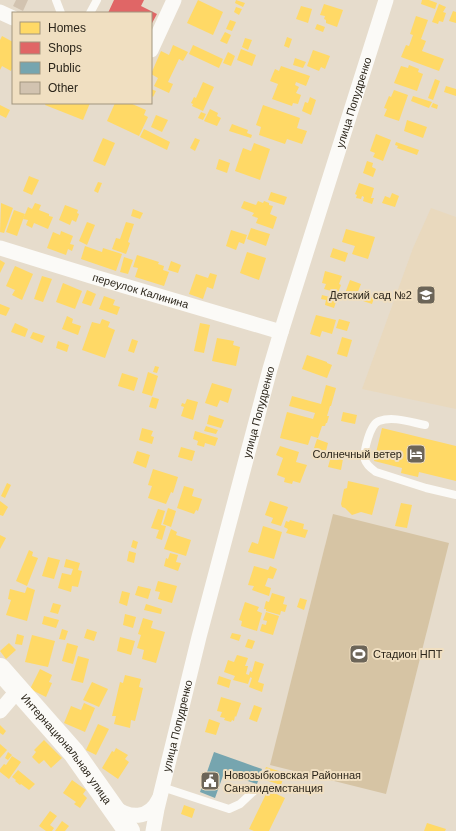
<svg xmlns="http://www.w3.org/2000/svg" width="456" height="831" font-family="Arial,sans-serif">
	<rect width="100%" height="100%" fill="#e6dccc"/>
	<polygon fill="#e9d9be" points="431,208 456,217 456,409 362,389 413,248"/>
	<polygon fill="#d6c4a4" points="333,514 449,543 386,794 270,765"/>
	<g fill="#ffd966">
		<polygon points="198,0 223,12 213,35 187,23"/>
		<polygon points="236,0 245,3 243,7 235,3"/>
		<polygon points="422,0 429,0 437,3 435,9 421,4"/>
		<polygon points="324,4 343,10 337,27 326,23 326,20 324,19 325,16 320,15"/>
		<polygon points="439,4 446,7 443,12 446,13 443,22 439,21 438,24 432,22"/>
		<polygon points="301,6 312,9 308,23 296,19"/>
		<polygon points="236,7 242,9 239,15 234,12"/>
		<polygon points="453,11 456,12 456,23 449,21"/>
		<polygon points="416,16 428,20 421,39 426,41 422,51 444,59 439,71 401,57 406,45 409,46 413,35 410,34"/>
		<polygon points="230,20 236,22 232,31 226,29"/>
		<polygon points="317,24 325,27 323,32 315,29"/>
		<polygon points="225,32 231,35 227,44 220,41"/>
		<polygon points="2,36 13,42 13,66 11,71 2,66 0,70 0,40"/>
		<polygon points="287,37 292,39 289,48 284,46"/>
		<polygon points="245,38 252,40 248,50 242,47"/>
		<polygon points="173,45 188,52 183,61 179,59 168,82 173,84 169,93 154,86 158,78 151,74 161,51 169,55"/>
		<polygon points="193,45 223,59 219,68 189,54"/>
		<polygon points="241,49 256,55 252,66 237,60"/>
		<polygon points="313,50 330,56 325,69 321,67 319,71 307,66"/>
		<polygon points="228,52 235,56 231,66 223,63"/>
		<polygon points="295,58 306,62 303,68 293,65"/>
		<polygon points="409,65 419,69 418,72 423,74 417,91 394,83 401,66 408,68"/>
		<polygon points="281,66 310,76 306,86 296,82 295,85 299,87 296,93 301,95 298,104 293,103 292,106 272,99 278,84 270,81 275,69 279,71"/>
		<polygon points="435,79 440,81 433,100 428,98"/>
		<polygon points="203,82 214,87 203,111 192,106 193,104 191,103 194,97 196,98"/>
		<polygon points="446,86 456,89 456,96 444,92"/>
		<polygon points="151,89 156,91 153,97 151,95"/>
		<polygon points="394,90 408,95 399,121 384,116 387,109 384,108 389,96 391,97"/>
		<polygon points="413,96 432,102 429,108 411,101"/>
		<polygon points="310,97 316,100 311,115 302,111 305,102 308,103"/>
		<polygon points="46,103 90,103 83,120 45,105"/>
		<polygon points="115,103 130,103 146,110 144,115 148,117 139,136 107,121"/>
		<polygon points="433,103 438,105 437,109 431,107"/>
		<polygon points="0,105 10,110 6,118 0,115"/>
		<polygon points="263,105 300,118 297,128 307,131 302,144 287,139 285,144 259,135 261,127 256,125"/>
		<polygon points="210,109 218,113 217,116 221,118 217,126 204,121"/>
		<polygon points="201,112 206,114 203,120 198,118"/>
		<polygon points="156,115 168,120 162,132 151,127"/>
		<polygon points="407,120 427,127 423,138 404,131"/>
		<polygon points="232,124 248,130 247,133 252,135 251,138 229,131"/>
		<polygon points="144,129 170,142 167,150 140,137"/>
		<polygon points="376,134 391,140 383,161 373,157 375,153 370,151"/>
		<polygon points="103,138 115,143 105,166 93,161"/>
		<polygon points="195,138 200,140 195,151 190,148"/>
		<polygon points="396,142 419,150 417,155 397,148 398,146 395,145"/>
		<polygon points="254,143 270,149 260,180 235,171 243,148 251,151"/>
		<polygon points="219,159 230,163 227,173 216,169"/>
		<polygon points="367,161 373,163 372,167 376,169 373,177 363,173"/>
		<polygon points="29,176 39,180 32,195 23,191"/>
		<polygon points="98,182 102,183 98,193 94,191"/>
		<polygon points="359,183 374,188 371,198 374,198 372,204 363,201 364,197 362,196 361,199 356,198 357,195 355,194"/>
		<polygon points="271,192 287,197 284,205 268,200"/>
		<polygon points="392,193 399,196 395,207 382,203 385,196 390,198"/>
		<polygon points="244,201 256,205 258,201 263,203 264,201 269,203 269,205 273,206 270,214 277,217 273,229 256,223 258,218 252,216 254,213 241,208"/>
		<polygon points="1,203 13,208 4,233 0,232"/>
		<polygon points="35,203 41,205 39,210 49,214 49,216 53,217 48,229 34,223 32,228 26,225 28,220 23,219 28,207 32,209"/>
		<polygon points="65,205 78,210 77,213 79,214 76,222 72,220 70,225 59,220"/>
		<polygon points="133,209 143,213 140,219 131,216"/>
		<polygon points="14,210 25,214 17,236 6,232"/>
		<polygon points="87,222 95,225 87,245 79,241"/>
		<polygon points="126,222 134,224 128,242 130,243 126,254 112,249 116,238 120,239"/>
		<polygon points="251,228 270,234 266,246 247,239"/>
		<polygon points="346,229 375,237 368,259 352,254 355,246 342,242"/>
		<polygon points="231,230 247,235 244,244 239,242 236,250 226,246"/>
		<polygon points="61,231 73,236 70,244 74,245 72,251 68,249 66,255 47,248 53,232 60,235"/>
		<polygon points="85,246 102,252 103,248 122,254 116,271 81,259"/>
		<polygon points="333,248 348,253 345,262 330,257"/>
		<polygon points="247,252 266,258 259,280 240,273"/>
		<polygon points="137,255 159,262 158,264 164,266 163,270 169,272 164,286 135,277 138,268 133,267"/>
		<polygon points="124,257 133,260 128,274 120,272"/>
		<polygon points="0,260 5,263 0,273"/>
		<polygon points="171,261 181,265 178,273 168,270"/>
		<polygon points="15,266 33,274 22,300 12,295 15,290 6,286"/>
		<polygon points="325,271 342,276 339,284 341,285 338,293 331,292 331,291 324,289 326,284 322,283"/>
		<polygon points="210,273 217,275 213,289 207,287 203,299 189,294 196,274 208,278"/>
		<polygon points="42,276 52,279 43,302 34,299"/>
		<polygon points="350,280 361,284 357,294 355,293 352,299 344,296"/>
		<polygon points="63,283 82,291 75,309 56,302"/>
		<polygon points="87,290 96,294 91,306 82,303"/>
		<polygon points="361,294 374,298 372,304 360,300"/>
		<polygon points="322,295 337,299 334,308 325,305 326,300 321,299"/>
		<polygon points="104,296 115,300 113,305 120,307 117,315 99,309"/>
		<polygon points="0,304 10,308 6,316 0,314"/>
		<polygon points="316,315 336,320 332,334 322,331 320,337 310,334"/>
		<polygon points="67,316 73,319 72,323 81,326 78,335 62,329"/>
		<polygon points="102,319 110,322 108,327 115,330 105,358 82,350 92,322 100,324"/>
		<polygon points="339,319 350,322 347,331 336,328"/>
		<polygon points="15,323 28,329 25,337 11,332"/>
		<polygon points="200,323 210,325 204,353 194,351"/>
		<polygon points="33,332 45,336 42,343 30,338"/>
		<polygon points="342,337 352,340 347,357 337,354"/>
		<polygon points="217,338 234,341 233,345 240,347 236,366 212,361"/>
		<polygon points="132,339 138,341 134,353 128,351"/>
		<polygon points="58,341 69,345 67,352 56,348"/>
		<polygon points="307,355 327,362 327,363 332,365 327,378 302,369"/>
		<polygon points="155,366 159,367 157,373 153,372"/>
		<polygon points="148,372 158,376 152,396 142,393"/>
		<polygon points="122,373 138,378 134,391 118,386"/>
		<polygon points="212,383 232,389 228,403 220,400 217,407 205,403"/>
		<polygon points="326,385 336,388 331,406 330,406 327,416 329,416 327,423 326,423 325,426 322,426 318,438 311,436 308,445 280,438 287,412 313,419 315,413 289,406 292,396 321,404"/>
		<polygon points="152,397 159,399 156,409 149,407"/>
		<polygon points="187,399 198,402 193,420 181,416 184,407 181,406 182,403 185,404"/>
		<polygon points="343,412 357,415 355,424 341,421"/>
		<polygon points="209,415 224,420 221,428 207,424"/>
		<polygon points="206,426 218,430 216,434 204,431"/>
		<polygon points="142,428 153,431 151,436 154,437 152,444 139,440"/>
		<polygon points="382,428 456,446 456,481 419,472 418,477 401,473 402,468 374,461"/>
		<polygon points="195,431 218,438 215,446 205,443 204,447 197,445 198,441 193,439"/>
		<polygon points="317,439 328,443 326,451 314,448"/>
		<polygon points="280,446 299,452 296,462 307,465 300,483 293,481 292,484 284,482 285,478 277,475 283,458 276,455"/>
		<polygon points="181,447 195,451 192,461 178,457"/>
		<polygon points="137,451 150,455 146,468 133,463"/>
		<polygon points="331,456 343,459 341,470 328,467"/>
		<polygon points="153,469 178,477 173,493 171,492 166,504 148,498 152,486 148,485"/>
		<polygon points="348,481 379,488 372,515 361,512 352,515 345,508 342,507 341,504 344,489 347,488"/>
		<polygon points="7,483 11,485 5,498 1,496"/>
		<polygon points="184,486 194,489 192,496 202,499 198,511 196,510 194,514 177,508"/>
		<polygon points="0,501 8,507 3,516 0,515"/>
		<polygon points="270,501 288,507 281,526 271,523 273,518 265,515"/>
		<polygon points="401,503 412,505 407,528 395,526"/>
		<polygon points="168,508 176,511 171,527 163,524"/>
		<polygon points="158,509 165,511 161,525 166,526 162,540 156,538 159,530 151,528"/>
		<polygon points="290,520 304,524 303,529 308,530 305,538 286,533 288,529 284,527 286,521 289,522"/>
		<polygon points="263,526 282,532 274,559 248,552 252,542 258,544"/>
		<polygon points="171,529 177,532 176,535 191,540 186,556 164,549"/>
		<polygon points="0,535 6,538 0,549"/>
		<polygon points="133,540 138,542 136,549 131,547"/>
		<polygon points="29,550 33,552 32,556 38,558 27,586 16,581"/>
		<polygon points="129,551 136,553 134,563 127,561"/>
		<polygon points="170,553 178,555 176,562 181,563 178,571 164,566 166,558 168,559"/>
		<polygon points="48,557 60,560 54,579 42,576"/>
		<polygon points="66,559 80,563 78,570 82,571 78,587 72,586 71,592 58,588 62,573 71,575 73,569 64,567"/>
		<polygon points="254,566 268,570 270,566 277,569 273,579 268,578 265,586 271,588 269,596 252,590 254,586 248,585"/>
		<polygon points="158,581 177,586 172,603 158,599 160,592 155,591"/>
		<polygon points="138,586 151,589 148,599 135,595"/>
		<polygon points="27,587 35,590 27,621 6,615 11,600 8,599 10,589 25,593"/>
		<polygon points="122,591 130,593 127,606 119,603"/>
		<polygon points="272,593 285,597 283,604 287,605 285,612 281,611 280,615 266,611 266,609 264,609 266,601 269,602"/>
		<polygon points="300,598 307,600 304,610 297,607"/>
		<polygon points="245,602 259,607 257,611 262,613 257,631 241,626 242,621 239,620"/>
		<polygon points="53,603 61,605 58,614 50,612"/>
		<polygon points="146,604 162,609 161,614 144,610"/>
		<polygon points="266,612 279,616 273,635 260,631 262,624 266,625 267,621 263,620"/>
		<polygon points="125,614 136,617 133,628 123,625"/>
		<polygon points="44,616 59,620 56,628 42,624"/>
		<polygon points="143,618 153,621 151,628 165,632 156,663 142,659 144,650 137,648 141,635 138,634"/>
		<polygon points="62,629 68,631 65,640 59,639"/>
		<polygon points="87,629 97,632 94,641 84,638"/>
		<polygon points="232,633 241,635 239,641 230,638"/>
		<polygon points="17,634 24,636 22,645 15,644"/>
		<polygon points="32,635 55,641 48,667 25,662"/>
		<polygon points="120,637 135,641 131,655 117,651"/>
		<polygon points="248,639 255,641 252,649 245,647"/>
		<polygon points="9,643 16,650 6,659 0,651"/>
		<polygon points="67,643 78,646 73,664 62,661"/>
		<polygon points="237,655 248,658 245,666 248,666 246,674 249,675 250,671 252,672 255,661 264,664 258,682 264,684 262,692 249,687 252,678 250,677 251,675 248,684 233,680 235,676 224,672 228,660 234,662"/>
		<polygon points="78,656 89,659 83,683 71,680"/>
		<polygon points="40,669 52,675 49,682 52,683 46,697 30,689"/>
		<polygon points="125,675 141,679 139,687 143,688 135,721 131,720 130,728 114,724 116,716 112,716 120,682 123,683"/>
		<polygon points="219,676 231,680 229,688 217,684"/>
		<polygon points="92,682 108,689 99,707 83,700"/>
		<polygon points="221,697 241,703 236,717 235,716 234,721 232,720 231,722 224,720 225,718 220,717 222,712 217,711"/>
		<polygon points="84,703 95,708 85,732 64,723 71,706 81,710"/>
		<polygon points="254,705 262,708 257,722 249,719"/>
		<polygon points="209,719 220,723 216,735 205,732"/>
		<polygon points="98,724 109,729 96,755 86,750"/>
		<polygon points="0,725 6,731 3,735 0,733"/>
		<polygon points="44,740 62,758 51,768 44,760 39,764 32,757 36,752 34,750"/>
		<polygon points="0,744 7,750 0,758"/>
		<polygon points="116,748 128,755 125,759 129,762 118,779 102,768 112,751 114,752"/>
		<polygon points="8,752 12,755 8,760 5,758"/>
		<polygon points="12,756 21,762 9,779 0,772 0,769 4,764 6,765"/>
		<polygon points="266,767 285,773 281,785 262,779"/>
		<polygon points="18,770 35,784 29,790 21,784 20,785 15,781 16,780 12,777"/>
		<polygon points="72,780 86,790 83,794 87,798 80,808 74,804 76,802 63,793"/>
		<polygon points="268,790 285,798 269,831 254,831 249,829"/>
		<polygon points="184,805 195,809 192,818 181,814"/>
		<polygon points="50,811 57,816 50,825 54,828 52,831 46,831 39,826"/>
		<polygon points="62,821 69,826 65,831 55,831"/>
		<polygon points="427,823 446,829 445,831 424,831"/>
	</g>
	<polygon fill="#e06666" points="114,0 144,0 141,6 157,14 151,25 151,13 108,13"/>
	<polygon fill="#76a5af" points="214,752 262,769 257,784 224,773 215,798 200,792"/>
	<polygon fill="#d2c3b0" points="16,0 28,0 23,11 13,6"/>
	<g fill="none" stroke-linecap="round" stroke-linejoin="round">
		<g stroke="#fbfaf7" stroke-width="8">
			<polyline points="56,0 61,13"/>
			<polyline points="90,13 97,0"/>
			<path d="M425,425c-15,-3 -32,-9 -46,-4 -9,3 -16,31 -14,39 2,6 7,9 11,12l50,16 30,7"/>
			<polyline points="162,787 229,809 240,804 254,791"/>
		</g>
		<g stroke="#fbfaf7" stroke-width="15">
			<polyline points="0,12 13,18"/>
			<polyline points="151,50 174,0"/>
			<path id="s1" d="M0,248l91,28 190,56"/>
			<polyline points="0,711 18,690"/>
			<path d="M113,806c16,13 36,14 46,-7"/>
			<path id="s2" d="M153,831l4,-22 42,-172 71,-268 11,-37 105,-332"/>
		</g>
		<path stroke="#fbfaf7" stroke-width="22" id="s3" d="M0,669l74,84 55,78"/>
	</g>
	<defs>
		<g id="school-square" transform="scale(1)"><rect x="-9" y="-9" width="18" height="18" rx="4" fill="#6c6558" stroke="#f0dfc1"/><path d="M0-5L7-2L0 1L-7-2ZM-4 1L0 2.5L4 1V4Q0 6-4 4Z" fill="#fff"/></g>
		<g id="hotel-square" transform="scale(1)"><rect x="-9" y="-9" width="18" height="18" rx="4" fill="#6c6558" stroke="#f0dfc1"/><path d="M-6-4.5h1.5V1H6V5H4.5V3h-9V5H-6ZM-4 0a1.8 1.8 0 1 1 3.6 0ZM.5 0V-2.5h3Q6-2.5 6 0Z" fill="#fff"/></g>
		<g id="stadium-square" transform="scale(1)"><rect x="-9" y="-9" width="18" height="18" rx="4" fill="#6c6558" stroke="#f0dfc1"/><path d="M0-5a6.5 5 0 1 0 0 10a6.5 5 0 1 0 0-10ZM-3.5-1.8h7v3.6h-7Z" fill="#fff"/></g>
		<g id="civic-square" transform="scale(1)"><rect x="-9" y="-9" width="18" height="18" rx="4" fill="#6c6558" stroke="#f0dfc1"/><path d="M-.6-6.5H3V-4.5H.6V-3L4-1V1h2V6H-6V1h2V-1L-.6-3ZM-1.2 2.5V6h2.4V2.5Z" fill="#fff"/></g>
	</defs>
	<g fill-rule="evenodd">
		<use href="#school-square" x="426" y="295"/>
		<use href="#hotel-square" x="416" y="454"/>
		<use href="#stadium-square" x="359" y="654"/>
		<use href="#civic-square" x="210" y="781"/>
	</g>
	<g text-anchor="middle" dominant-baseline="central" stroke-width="4" stroke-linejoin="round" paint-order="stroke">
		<g font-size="11" fill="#2b251a" stroke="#f0dfc1">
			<text stroke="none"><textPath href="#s2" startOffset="756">улица Попудренко</textPath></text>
			<text stroke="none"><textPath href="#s1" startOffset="147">переулок Калинина</textPath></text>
			<text stroke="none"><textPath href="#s2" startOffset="432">улица Попудренко</textPath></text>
			<text stroke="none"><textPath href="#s2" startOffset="108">улица Попудренко</textPath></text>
			<text stroke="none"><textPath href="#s3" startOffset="104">Интернациональная улица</textPath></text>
		</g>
		<g font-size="11" fill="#2b251a" stroke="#f0dfc1" text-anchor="end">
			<text x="412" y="295">Детский сад №2</text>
			<text x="402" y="454">Солнечный ветер</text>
			<text x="373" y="654" text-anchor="start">Стадион НПТ</text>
			<text x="224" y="775" text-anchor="start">Новозыбковская Районная<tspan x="224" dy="13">Санэпидемстанция</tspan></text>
		</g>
	</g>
	<rect x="12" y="12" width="140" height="92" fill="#f0dfc1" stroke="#a1957e"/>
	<rect x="20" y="22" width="20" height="12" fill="#ffd966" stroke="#a1957e"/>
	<text x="48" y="32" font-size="12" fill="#2b251a">Homes</text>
	<rect x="20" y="42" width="20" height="12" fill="#e06666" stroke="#a1957e"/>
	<text x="48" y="52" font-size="12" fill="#2b251a">Shops</text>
	<rect x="20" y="62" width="20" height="12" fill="#76a5af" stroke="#a1957e"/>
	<text x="48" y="72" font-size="12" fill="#2b251a">Public</text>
	<rect x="20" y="82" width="20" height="12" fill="#d2c3b0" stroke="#a1957e"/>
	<text x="48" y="92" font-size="12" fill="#2b251a">Other</text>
</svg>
